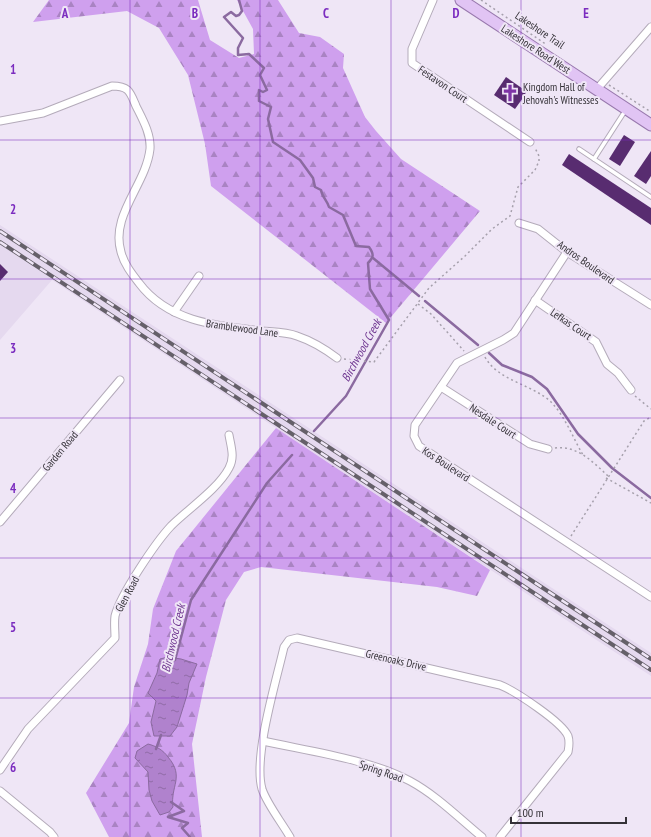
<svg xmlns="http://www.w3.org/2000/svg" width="651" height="837" font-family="'PT Sans Narrow',sans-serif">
	<defs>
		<pattern id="forest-firs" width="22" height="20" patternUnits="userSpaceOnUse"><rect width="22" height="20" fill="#cfa0ee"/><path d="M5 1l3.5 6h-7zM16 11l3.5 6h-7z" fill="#a983c2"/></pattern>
		<pattern id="water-ripples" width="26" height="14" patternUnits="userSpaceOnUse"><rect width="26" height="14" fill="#b082cd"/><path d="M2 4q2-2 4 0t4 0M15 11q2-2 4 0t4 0" fill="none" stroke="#906ba7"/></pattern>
	</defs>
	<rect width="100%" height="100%" fill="#efe6f6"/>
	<polygon fill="#e5d9ef" points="0,225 651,653 651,676 52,280 0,340"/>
	<g fill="url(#forest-firs)">
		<polygon points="49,0 198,0 210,40 239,58 254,54 253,29 237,0 278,0 299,33 320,37 344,54 343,68 365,117 376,131 401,159 480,211 386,323 211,186 205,144 188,75 159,28 127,11 33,22"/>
		<polygon points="276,428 490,570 477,596 437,587 261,567 244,572 226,600 206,677 192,744 202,837 109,837 86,793 129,723 134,687 148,644 153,609 176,551"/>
	</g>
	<g fill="url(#water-ripples)" stroke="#8b6aa0">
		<polygon points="168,657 181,659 197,664 189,683 187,695 177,727 170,736 154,736 151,722 156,701 148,693 157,673 160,659"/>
		<path d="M148,744c8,2 15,6 20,13 17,20 2,29 5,50l-4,5 -9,3 -8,-14 -3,-11 -1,-18 -13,-14 2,-7z"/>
	</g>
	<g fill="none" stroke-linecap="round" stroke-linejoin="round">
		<g stroke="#8b6aa0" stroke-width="2.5">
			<path d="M239,0l3,11 -3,4 -3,1 -5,-4 -7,5 19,21 -5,10v7l11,-1 15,14 -4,7 7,15 -4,2 -4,-2v11l12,6 -3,12 5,23 27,18 13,18 2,9 6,3c1,7 6,10 8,17l14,8 13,31 13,1c5,7 5,10 -1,16l2,26 19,31 -43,76 -32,35"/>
			<polyline points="373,258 419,296"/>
			<polyline points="425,301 478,345"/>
			<polyline points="489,353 502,365 532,377 547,389 578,434 612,468 651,498"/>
			<polyline points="175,660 191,600 267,483 292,455"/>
			<polyline points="156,749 161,735"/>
			<polyline points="171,802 184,811 168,817 188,823 182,828 190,837"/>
		</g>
	</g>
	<g fill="#582c70">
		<polygon points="506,77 526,91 525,95 515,109 494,95"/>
		<polygon points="624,135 635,142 620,166 609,159"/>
		<polygon points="651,151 651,176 646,184 634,176"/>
		<polygon points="569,154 651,208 651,225 562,165"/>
		<polygon points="0,264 8,272 0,281"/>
	</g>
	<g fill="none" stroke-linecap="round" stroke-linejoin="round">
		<g stroke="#b4abba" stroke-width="5.5">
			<g id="service">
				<polyline points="579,149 651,197"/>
				<polyline points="594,159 625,111"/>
			</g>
		</g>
		<g stroke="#b4abba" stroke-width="9">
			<g id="minor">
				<polyline points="433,0 412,49 412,63 530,142"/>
				<polyline points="597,89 651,27"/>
				<path d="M0,121l43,-8 69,-27c17,0 18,6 24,20 7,14 15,28 14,43 -4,36 -40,66 -29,103 3,12 11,22 18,31 29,39 78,43 123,48 11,1 24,1 35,5 15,5 28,13 40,22"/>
				<polyline points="519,223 538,229 567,252 651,305"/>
				<polyline points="567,252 514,333 503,340 457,363 415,425 414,436 419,446 651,597"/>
				<polyline points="535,300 596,342 607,364 618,373 631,390"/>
				<polyline points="174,312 199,276"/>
				<polyline points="441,387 530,444 548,449"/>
				<polyline points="0,522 120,380"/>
				<path d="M263,741c45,10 106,18 147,40 26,14 49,37 72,56"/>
				<path d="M0,770l28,-41 87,-91c0,-7 -1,-15 0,-22 5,-21 41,-74 56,-90 17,-17 47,-37 58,-58 6,-11 2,-21 0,-33"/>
				<polyline points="0,791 50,832 54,837"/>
				<path d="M290,837c-8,-14 -23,-33 -28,-48 -9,-32 14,-107 22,-142l5,-7 8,-2 203,47c15,6 62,37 68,51 2,6 1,10 0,16l-68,85"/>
			</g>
		</g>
		<g stroke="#9878ad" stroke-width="13">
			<polyline id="primary" points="461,0 651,125"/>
		</g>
		<g stroke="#a6a0ac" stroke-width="1.5" stroke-dasharray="2 3" stroke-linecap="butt">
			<polyline points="481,0 547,45"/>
			<polyline points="609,85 651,112"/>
			<polyline points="418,304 431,314 464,351"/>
			<path d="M485,357c13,24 47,27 66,45 14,14 22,36 32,53"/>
			<polyline points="344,359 374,362 429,288 465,256 492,229 510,216 518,187 535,170 539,161 539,156 535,148"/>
			<polyline points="635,396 651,409"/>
			<path d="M555,448c22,-3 38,14 53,28"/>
			<polyline points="606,478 651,503"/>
			<polyline points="571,536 644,421 651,417"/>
		</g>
		<use href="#service" stroke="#fff" stroke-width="3.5"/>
		<use href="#minor" stroke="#fff" stroke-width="7"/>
		<use href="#primary" stroke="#e1c4f4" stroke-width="11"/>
		<g stroke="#656069" stroke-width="4">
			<g id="rail">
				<polyline points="0,231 651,659"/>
				<polyline points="0,242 651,670"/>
			</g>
		</g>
		<use href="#rail" stroke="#efe6f6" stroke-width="2.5" stroke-dasharray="8" stroke-linecap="butt"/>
	</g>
	<path fill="none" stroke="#7b2cbf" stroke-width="1" stroke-opacity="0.55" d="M130,0v837M260,0v837M391,0v837M521,0v837M0,140h651M0,279h651M0,418h651M0,558h651M0,698h651"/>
	<defs>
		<g id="church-bare" transform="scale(1.38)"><path d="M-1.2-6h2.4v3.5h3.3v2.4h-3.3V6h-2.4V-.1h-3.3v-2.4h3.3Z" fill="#7f35a7" stroke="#efe6f6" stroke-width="2.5" paint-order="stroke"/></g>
	</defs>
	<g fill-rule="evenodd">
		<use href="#church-bare" x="510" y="93"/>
	</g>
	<g text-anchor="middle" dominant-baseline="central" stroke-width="4" stroke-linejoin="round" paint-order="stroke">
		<g font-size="11" fill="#353238" stroke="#efe6f6">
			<text transform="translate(540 30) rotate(34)">Lakeshore Trail</text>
			<text transform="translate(536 49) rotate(33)">Lakeshore Road West</text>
			<text transform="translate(443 84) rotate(34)">Festavon Court</text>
			<text transform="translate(586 262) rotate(35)">Andros Boulevard</text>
			<text transform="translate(571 324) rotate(34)">Lefkas Court</text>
			<text transform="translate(242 328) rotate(8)">Bramblewood Lane</text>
			<text transform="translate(493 421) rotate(33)">Nesdale Court</text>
			<text transform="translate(60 451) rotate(-50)">Garden Road</text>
			<text transform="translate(446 464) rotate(33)">Kos Boulevard</text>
			<text transform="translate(127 594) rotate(-62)">Glen Road</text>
			<text transform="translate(396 660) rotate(13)">Greenoaks Drive</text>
			<text transform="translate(381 771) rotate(19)">Spring Road</text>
		</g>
		<g font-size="11" fill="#353238" stroke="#efe6f6" text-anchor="start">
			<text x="523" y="87">Kingdom Hall of<tspan x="523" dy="13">Jehovah's Witnesses</tspan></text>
		</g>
		<g font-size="12" font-style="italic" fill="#6f3690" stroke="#efe6f6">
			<text transform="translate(361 350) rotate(-61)">Birchwood Creek</text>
			<text transform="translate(173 638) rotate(-77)">Birchwood Creek</text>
		</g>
	</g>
	<g font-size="13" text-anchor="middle" font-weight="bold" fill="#7b2cbf" stroke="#efe6f6" stroke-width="4" stroke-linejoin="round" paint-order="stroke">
		<text x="65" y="18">A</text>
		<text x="195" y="18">B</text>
		<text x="326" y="18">C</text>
		<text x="456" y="18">D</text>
		<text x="586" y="18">E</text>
		<text x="13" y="74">1</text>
		<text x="13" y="214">2</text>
		<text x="13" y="353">3</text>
		<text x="13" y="493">4</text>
		<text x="13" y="632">5</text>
		<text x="13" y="772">6</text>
	</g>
	<path d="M511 817v6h115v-6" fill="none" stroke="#353238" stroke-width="2"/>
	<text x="517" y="817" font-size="12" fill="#353238" stroke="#efe6f6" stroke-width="3" paint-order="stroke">100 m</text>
</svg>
